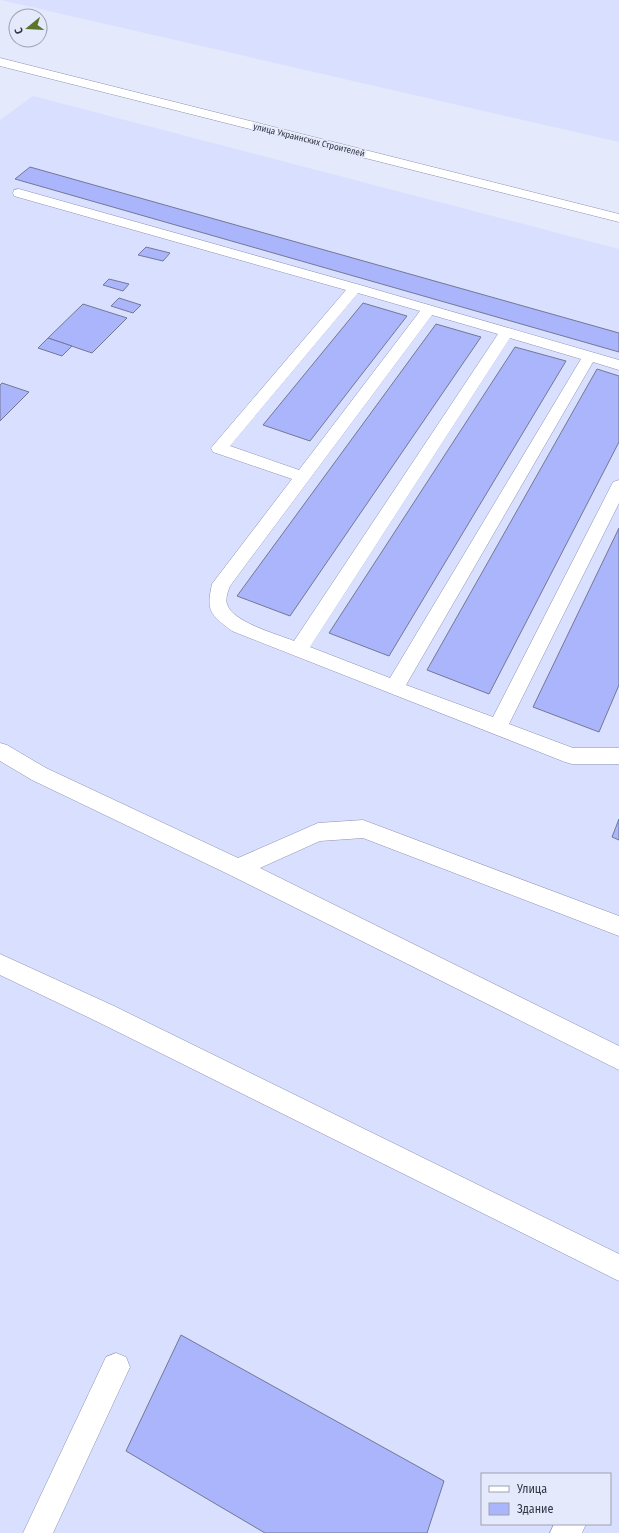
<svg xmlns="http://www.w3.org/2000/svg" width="619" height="1533" font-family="'Fira Sans Condensed',sans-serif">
	<rect width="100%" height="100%" fill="#e5e9fc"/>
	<g fill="#d9dffe" fill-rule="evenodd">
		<polygon points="1,0 619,0 619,142"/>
		<path d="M33,96l586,153v1284h-619v-1413zM482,1474h128v50h-128z"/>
	</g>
	<g fill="#abb5fb" stroke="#737894">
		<polygon points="30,167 619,333 619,352 15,179"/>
		<polygon points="146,247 170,253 163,261 138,255"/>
		<polygon points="109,279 129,284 123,291 103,285"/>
		<polygon points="119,298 141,305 133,313 111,306"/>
		<polygon points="363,303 407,316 310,441 263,425"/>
		<polygon points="83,304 127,318 92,353 48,338"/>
		<polygon points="436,324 481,337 290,616 237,596"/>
		<polygon points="48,338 72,346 62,356 38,348"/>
		<polygon points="515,347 566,361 389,656 329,633"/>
		<polygon points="597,369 619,376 619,442 489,694 427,670"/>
		<polygon points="2,383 29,392 0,421 0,385"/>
		<polygon points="619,528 619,685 599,732 533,707"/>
		<polygon points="619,819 619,840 612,837"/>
		<polygon points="181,1335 444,1481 427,1533 265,1533 126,1451"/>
	</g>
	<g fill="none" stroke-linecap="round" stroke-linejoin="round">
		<g stroke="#8e93b1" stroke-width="1">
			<g id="lane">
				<path d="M19,189l341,96 259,75v10l-26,-8 -187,323 87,32 118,-231 2,-4 6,-2v23l-110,221 64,24h46v16h-47l-7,-2 -333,-131c-22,-17 -26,-20 -20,-47l80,-105 -79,-27 -2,-4 135,-158 -332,-94 -1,-3 1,-3zM358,293l62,18 -121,159 -69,-24zM432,315l66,19 -204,307c-17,-7 -62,-19 -67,-37 -2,-5 1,-13 3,-18zM510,338l71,21 -191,319 -80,-31z"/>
				<polygon points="0,743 7,745 46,768 238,858 318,823 363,820 619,916 619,936 363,838 320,841 260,868 619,1046 619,1070 230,875 32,780 0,761"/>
				<polygon points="0,954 114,1006 619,1254 619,1281 98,1022 0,975"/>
				<polygon points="116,1353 126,1357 130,1367 53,1533 23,1533 106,1357"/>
				<polygon points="554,1524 586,1524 582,1533 550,1533"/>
			</g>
		</g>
		<g stroke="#8e93b1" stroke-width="1">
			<polygon id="secondary" points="0,58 619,214 619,222 0,66"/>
		</g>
		<use href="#lane" fill="#fff" fill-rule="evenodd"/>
		<use href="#secondary" fill="#fff" fill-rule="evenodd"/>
	</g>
	<g text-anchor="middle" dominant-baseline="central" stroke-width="3.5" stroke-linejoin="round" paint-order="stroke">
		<g font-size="9" fill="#343643" stroke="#e5e9fc">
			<text transform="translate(309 140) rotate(14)">улица Украинских Строителей</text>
		</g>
	</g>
	<rect x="481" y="1473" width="130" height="52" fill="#e5e9fc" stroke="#9ea1b2"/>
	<rect x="489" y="1486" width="20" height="6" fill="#ffffff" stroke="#9ea1b2"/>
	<text x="517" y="1493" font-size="12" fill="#343643">Улица</text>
	<rect x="489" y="1503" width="20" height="12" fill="#abb5fb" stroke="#9ea1b2"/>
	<text x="517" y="1513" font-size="12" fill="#343643">Здание</text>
	<g transform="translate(28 28) rotate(252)"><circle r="19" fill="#e5e9fc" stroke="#9ea1b2"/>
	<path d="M0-3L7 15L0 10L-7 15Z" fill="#587529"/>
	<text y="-6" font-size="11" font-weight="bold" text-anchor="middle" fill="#343643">С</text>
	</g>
</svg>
